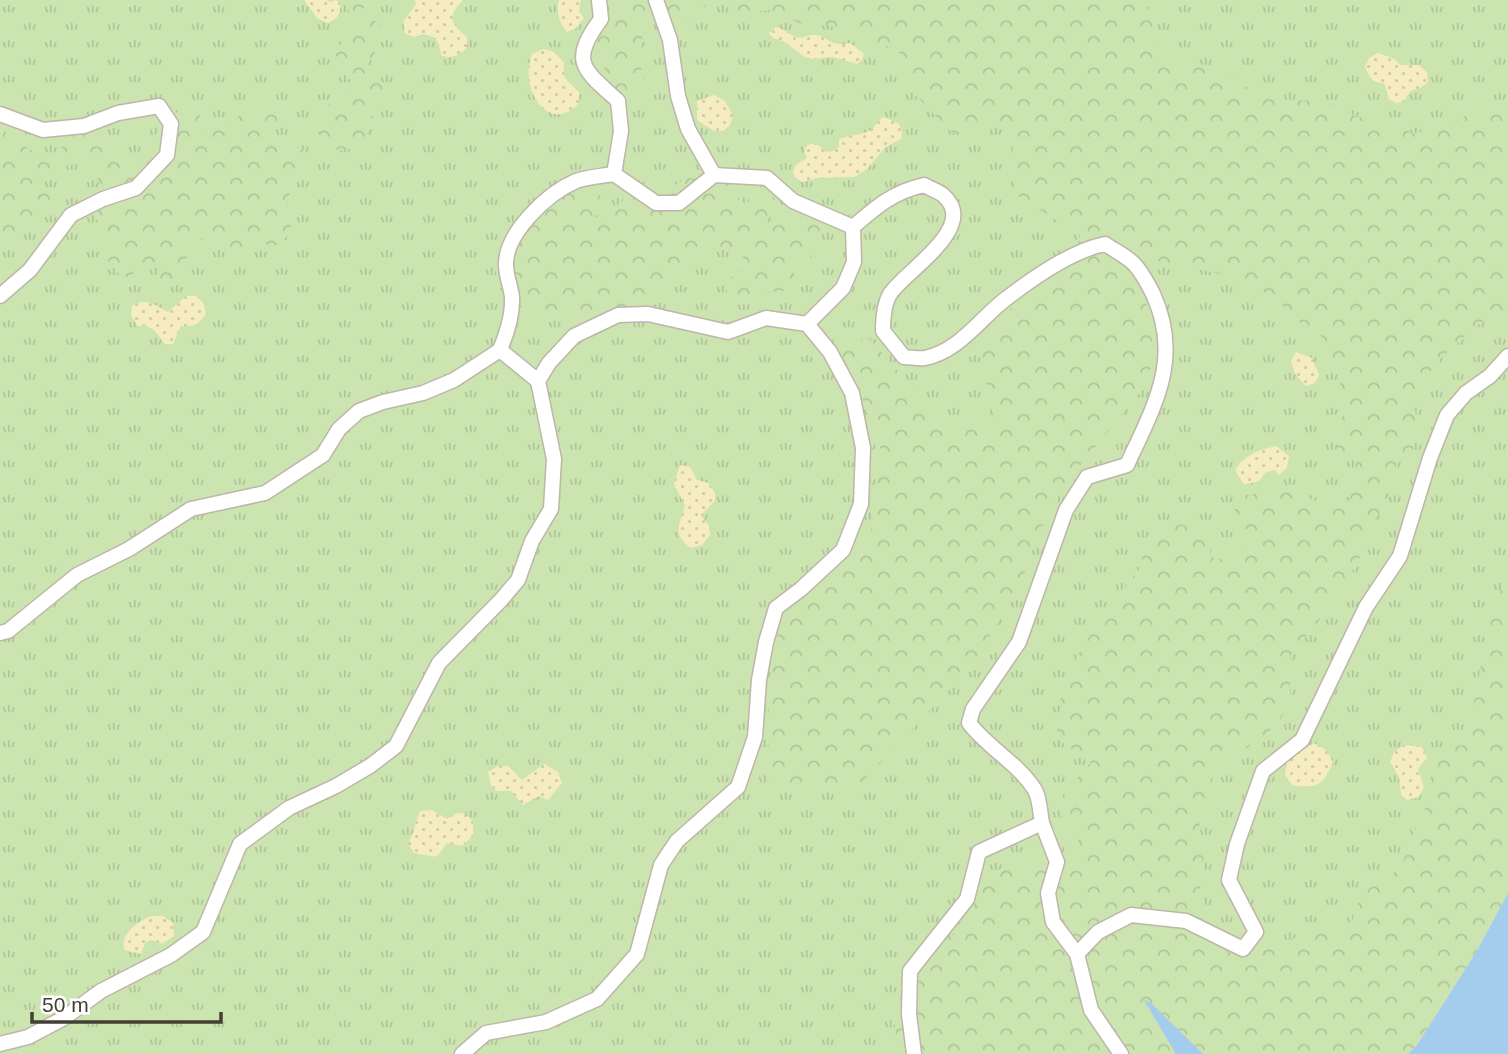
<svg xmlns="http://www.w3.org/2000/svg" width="1508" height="1054" font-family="Arial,sans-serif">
	<defs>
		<pattern id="grass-tufts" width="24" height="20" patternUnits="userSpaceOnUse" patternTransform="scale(1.75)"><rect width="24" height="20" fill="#cbe4b0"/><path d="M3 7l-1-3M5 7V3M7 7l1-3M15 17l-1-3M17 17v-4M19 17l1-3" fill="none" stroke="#b0c598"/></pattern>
		<pattern id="forest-crowns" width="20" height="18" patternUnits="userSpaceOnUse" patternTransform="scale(1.75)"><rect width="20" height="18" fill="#cbe4b0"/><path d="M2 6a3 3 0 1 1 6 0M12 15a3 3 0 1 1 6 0" fill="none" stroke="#b0c598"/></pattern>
		<pattern id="sand-dots" width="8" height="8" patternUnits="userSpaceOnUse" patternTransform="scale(1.75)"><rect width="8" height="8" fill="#f5ecc2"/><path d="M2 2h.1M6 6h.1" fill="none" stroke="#d3cba7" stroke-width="1.8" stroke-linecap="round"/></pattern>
	</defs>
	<rect width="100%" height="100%" fill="#f2eee5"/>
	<polygon fill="url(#grass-tufts)" points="0,0 1508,0 1508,893 1408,1054 1203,1054 1145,1001 1176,1054 0,1054"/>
	<g fill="url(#forest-crowns)">
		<polygon points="346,0 368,0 362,11 387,30 367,66 390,93 371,119 368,111 357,112 370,130 356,148 338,151 316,129 327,106 352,84 335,54 352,23"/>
		<polygon points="598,0 713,0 675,32 661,11 645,22 639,61 649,96 616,88 584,35"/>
		<path d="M719,0h424l11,23 6,31 59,15 47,30 61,2 28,15 40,9 19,9 48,-16 31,-17 15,-2v208l-20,10 -15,12 -31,28 -12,15 -16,30 4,27 -4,19 -17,12 -11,44 -12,16 -2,15 -34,62 -48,59v45l-12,23 -31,24 -35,21 1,27 -14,21 6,56 -6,19 28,61c42,-7 81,-20 123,-26l11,-33 40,-26 8,-24 22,-49 11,-48 24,-2 25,-135 17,-35v318l-30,56 -61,96 -9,9h-205l-58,-53 31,53h-277l-5,-33 12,-48 45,-30 20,-68 71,-14 27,2 10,-21 -24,-37 36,-43 -35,-24 7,-55 30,-53 49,-65v-25l30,-19 28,10 11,12 -1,14 17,3 32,-22 -28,-20 10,-22 47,-7 32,14 11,9 18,-11 11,-46 -22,-2 -4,-29 14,-12 -12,-44 -12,-30 -31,-20 -20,-23 -29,-16 -105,-22 16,103 -15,32 -75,92 -28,54 -12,34 -50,91 -117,123 -90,3 1,-106 11,-64 22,-22 27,-21 42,-44 10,-91 -41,-90 28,-14 74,85 23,4 30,-6 -18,-75 36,-39 59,-40 8,-31 -65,-41 -3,-59 -9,-9 -51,7 -42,-44 -12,-41 -26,-5 -43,-18 -20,2 -40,-17 -30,5z"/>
		<polygon points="256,106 279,110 275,135 304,151 285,208 293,232 272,248 256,237 241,254 226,254 217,232 195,242 168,293 154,285 162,261 141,264 129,278 118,273 108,261 113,246 90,209 104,190 84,154 77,155 74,165 64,166 59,156 63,143 73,142 70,130 97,123 119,161 145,169 155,136 169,115 189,108 200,113 199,129 212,132"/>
		<polygon points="5,132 52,165 41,181 53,200 3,248 0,236 0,135"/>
		<path d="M687,178l34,2 24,24 14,-12 14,3 5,11 -12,16 25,4 17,-14 11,8c4,29 1,34 -26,45l2,15 -11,11 -26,2 -11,11 -13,1 -11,-21 23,-20 -6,-13 -27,-2 -77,62 -11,-3 -40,5 -30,8 -37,-15 -17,-13 -6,-25 75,-87 34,1 -10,35h14l20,-22 35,-3z"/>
	</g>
	<g fill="url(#sand-dots)">
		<path d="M304,0h22l5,2 5,-2 4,3c1,11 -2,16 -13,20l-10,-5z"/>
		<path d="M415,0h48c-15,16 -14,23 4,37v11c-8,7 -14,11 -25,8l-6,-18 -12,-4 -11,3 -8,-4 -2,-11 13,-18z"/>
		<path d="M559,0h22l-2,11 5,7 -9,11 -8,3c-8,-10 -11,-19 -8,-32z"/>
		<path d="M776,27c8,2 12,7 20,10 8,2 10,-2 17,-2 16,-1 14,13 37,8l14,11 -2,6 -5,4 -24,-7 -20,2 -8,-2 -22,-16 -10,-3 -4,-5z"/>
		<path d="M543,49l11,3 10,11c-2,18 4,17 15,29v11c-29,33 -61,-13 -47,-49z"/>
		<path d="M1378,53l17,6 5,6h19l8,7 1,10 -8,6 -10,3 -6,11 -8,1 -7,-4 -5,-16c-12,0 -14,-5 -19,-16l4,-9z"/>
		<polygon points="714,95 725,101 733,116 730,125 723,131 714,131 697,120 697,101"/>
		<path d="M884,117l15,7 3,7 -1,8 -15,8 -20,23 -12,7 -37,1 -14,4 -8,-4 -2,-7 3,-6 11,-7 -3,-7 3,-6c9,-3 12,0 18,7l8,-1 6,-4v-8c10,-4 24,-4 31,-9 7,-4 6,-9 14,-13z"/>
		<path d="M186,296h10l7,6 3,11c-7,12 -12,14 -25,13l-8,18h-8l-11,-14 -9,-5 -7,2 -7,-12 1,-9c14,-9 23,-1 36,6z"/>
		<polygon points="1296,352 1312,358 1319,375 1315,383 1306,386 1295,374 1291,361"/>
		<path d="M1276,446l13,10 -2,12 -8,7 -4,-5 -9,2 -7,9 -15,4 -9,-15c10,-16 23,-20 41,-24z"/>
		<path d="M680,465l10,2 7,13 11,3 7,10v8l-14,14 8,11 1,9 -8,10 -11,3c-19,-13 -12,-23 -6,-42l-11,-22z"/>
		<path d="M1314,743l12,7 7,12c-9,22 -16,28 -41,23l-7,-10 2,-15z"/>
		<polygon points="1404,745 1422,747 1427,758 1418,769 1424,787 1419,797 1407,800 1401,795 1399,777 1390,762 1394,752"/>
		<polygon points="544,764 558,772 562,783 548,800 539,796 523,805 511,791 496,791 491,785 488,772 498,766 508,766 522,780"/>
		<path d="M432,810l15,9 8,-5 10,-1 8,9v14l-11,10 -15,-3 -10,14 -23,-4 -6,-10c7,-12 7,-20 12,-32z"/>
		<path d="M151,916h12l10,7 1,13 -12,8 -10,-4 -7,3 -4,11 -17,-4c-3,-18 13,-27 27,-34z"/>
	</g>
	<g fill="#a4ccec">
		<polygon points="1508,893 1508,1054 1408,1054 1417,1045 1478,949"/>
		<polygon points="1144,1000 1151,1003 1203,1054 1176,1054"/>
	</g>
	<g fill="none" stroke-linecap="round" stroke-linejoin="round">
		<g stroke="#bdb6a9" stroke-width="17">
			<g id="lane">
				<path d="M599,0l2,19c-32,43 -18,50 17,82l3,30 -7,43"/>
				<polyline points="656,0 670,40 678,96 688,129 714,175"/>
				<polyline points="0,114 43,130 84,126 118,113 159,106 171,124 167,155 136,188 103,199 71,215 30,270 0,296"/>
				<path d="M853,227c23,-20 40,-35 71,-42 5,3 14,6 19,10 37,32 -37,75 -53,99 -6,10 -7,26 -7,37l21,26c6,0 15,2 21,1 35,-7 56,-41 82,-60 26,-20 67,-48 98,-54 9,6 19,11 27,18 9,8 16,22 21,32 30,65 1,112 -26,171l-40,12 -21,33 -47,132 -46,67 -4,14c19,25 50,41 66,67 5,9 5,23 7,33"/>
				<path d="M500,350c7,-17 13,-35 12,-53 -1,-10 -6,-21 -6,-32 -1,-32 42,-72 70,-84 11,-4 26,-5 38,-7l42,29h23l35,-28 53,3 26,23 60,26 1,35 -11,26 -36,36"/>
				<polyline points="0,633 8,631 77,575 129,549 191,509 265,493 323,455 339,429 359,411 383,402 423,393 454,380 500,350 538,381"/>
				<polyline points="1077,954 1098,932 1131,915 1186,921 1243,949 1256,932 1229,880 1237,844 1263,771 1302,740 1366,607 1400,556 1430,458 1447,415 1466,393 1490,376 1508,356"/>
				<polyline points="0,1044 28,1037 64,1018 101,991 171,955 203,932 240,844 289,808 336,786 370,766 396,746 439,663 501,600 518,580 532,541 551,509 554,459 538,381 549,363 574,336 618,315 648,314 728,332 766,318 807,324 830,352 852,393 863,448 861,504 843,550 801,589 776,608 766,642 759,680 755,737 738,787 677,841 661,865 637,954 597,999 546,1022 486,1033 462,1054"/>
				<polyline points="914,1054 909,1014 910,971 967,899 979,852 1042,823 1057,862 1048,893 1053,922 1077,954 1091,1010 1121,1054"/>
			</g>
		</g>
		<use href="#lane" stroke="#fff" stroke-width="14"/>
	</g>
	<path d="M32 1012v10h189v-10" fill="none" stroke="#443f35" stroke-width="3.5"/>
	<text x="42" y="1012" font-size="21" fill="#443f35" stroke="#ffffff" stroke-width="5" paint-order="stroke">50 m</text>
</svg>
